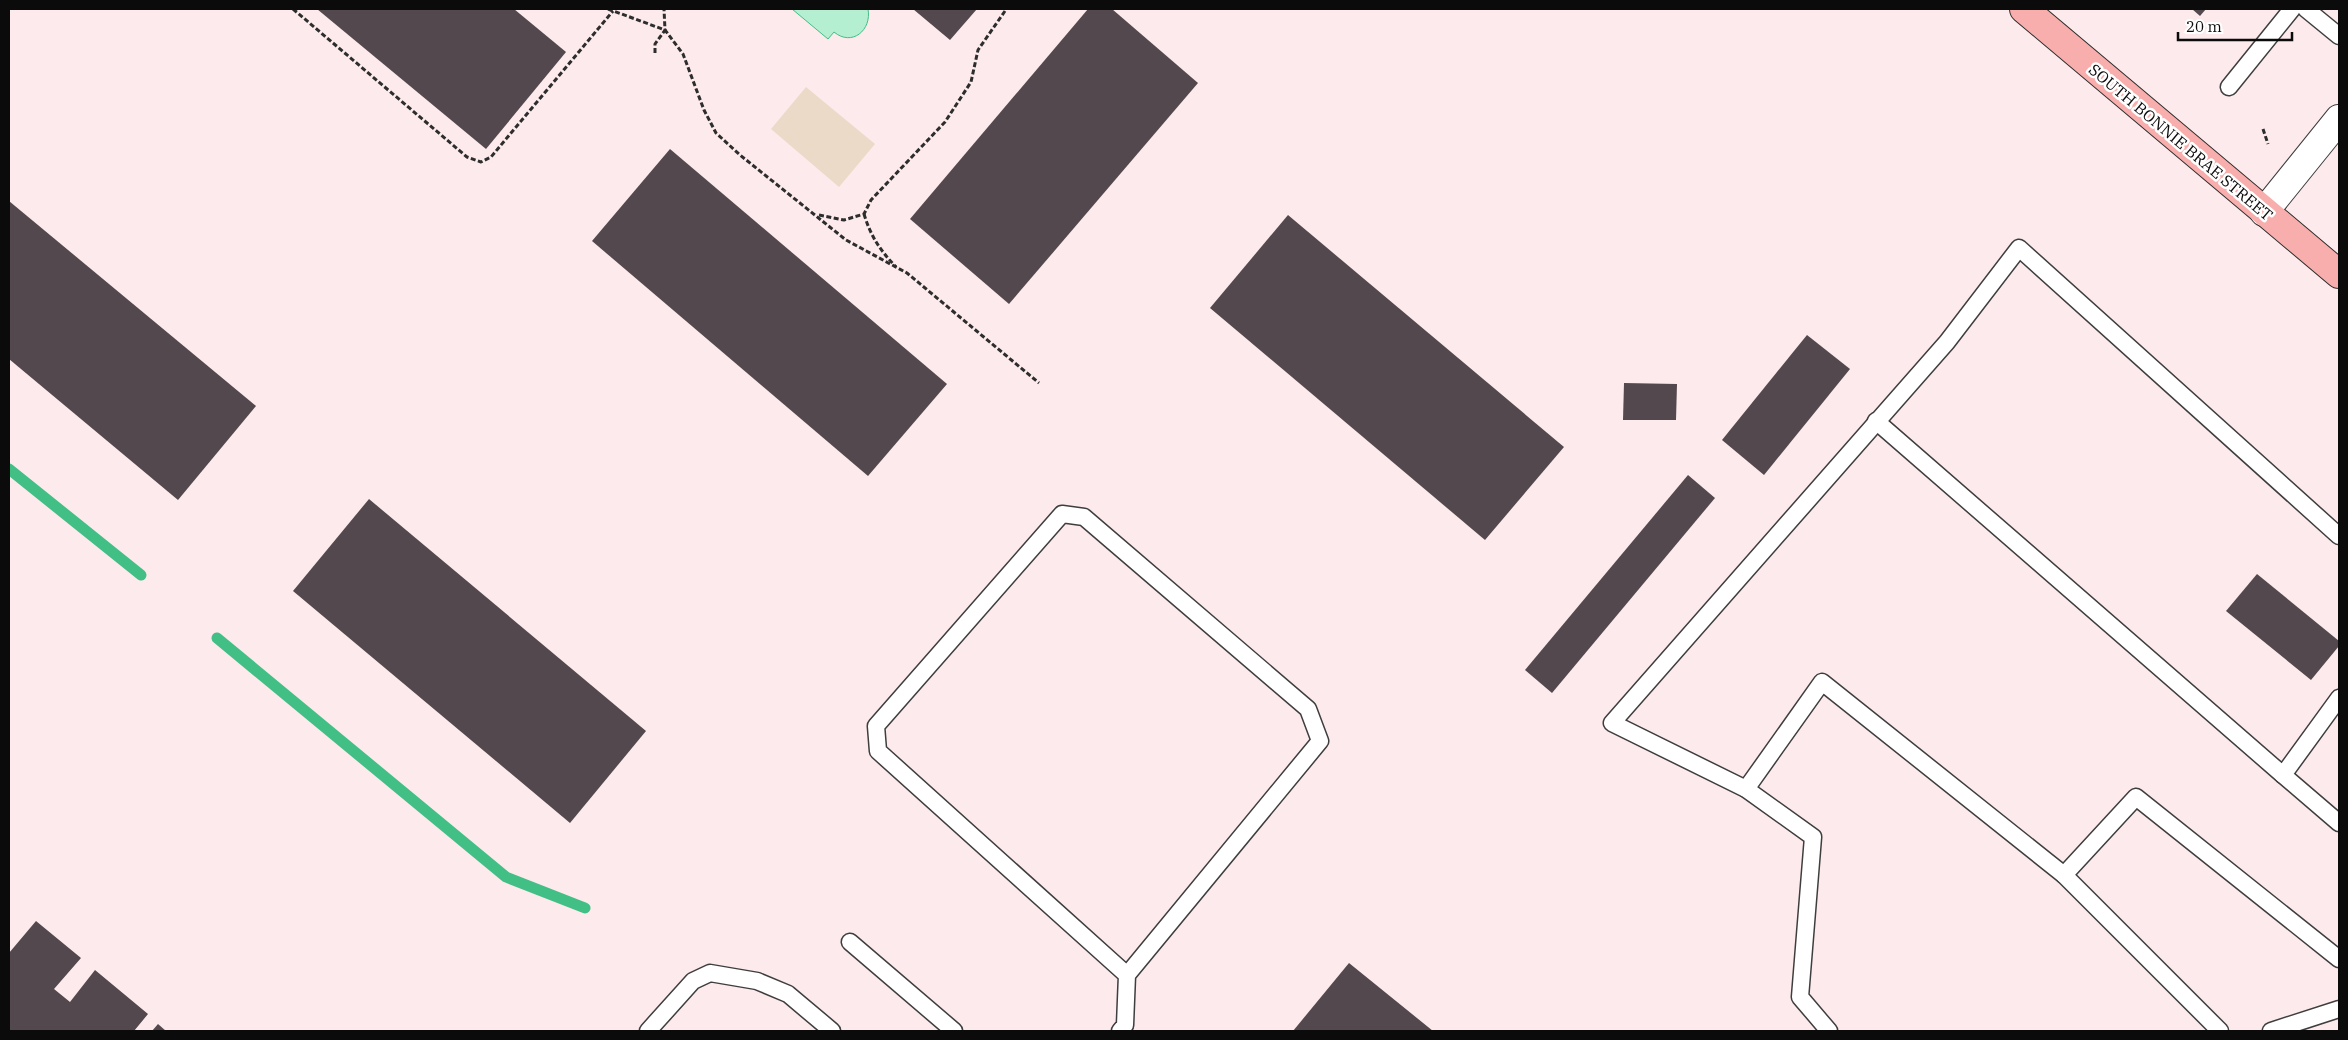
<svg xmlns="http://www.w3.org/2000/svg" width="2348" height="1040" font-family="'IBM Plex Serif',serif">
	<rect width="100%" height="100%" fill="#fdeaec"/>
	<polygon fill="#ecdac9" points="806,87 875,144 839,187 771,129"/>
	<path fill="#b4efd2" stroke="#42bf85" d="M792,9h76c4,21 -16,38 -34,23l-6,7z"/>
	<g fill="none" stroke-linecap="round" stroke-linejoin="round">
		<g stroke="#42bf85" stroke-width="11">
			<polyline points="9,469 141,575"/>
			<polyline points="217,638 506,877 585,908"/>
		</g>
	</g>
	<g fill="#52484d">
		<polygon points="317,9 514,9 566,52 486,149"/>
		<polygon points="913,9 977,9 950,40"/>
		<polygon points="1088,9 1112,9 1198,83 1009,304 910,219"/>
		<polygon points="2192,9 2206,9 2200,16"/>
		<polygon points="670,149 947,384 868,476 592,241"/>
		<polygon points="9,201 256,406 178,500 9,359"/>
		<polygon points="1288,215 1564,447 1485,540 1210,308"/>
		<polygon points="1807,335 1850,369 1764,475 1722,440"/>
		<polygon points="1624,383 1677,384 1676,420 1623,420"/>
		<polygon points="1688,475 1715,498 1552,693 1525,670"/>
		<polygon points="369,499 646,731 570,823 293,591"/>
		<polygon points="2257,574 2339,641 2339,646 2311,680 2226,611"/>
		<polygon points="36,921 81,958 54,989 70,1002 95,970 148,1014 134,1031 9,1031 9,953"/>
		<polygon points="1349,963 1433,1031 1293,1031"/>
		<polygon points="158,1024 166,1031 152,1031"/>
	</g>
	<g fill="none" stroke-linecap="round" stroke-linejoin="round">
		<g stroke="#3e3e3e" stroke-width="19">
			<g id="lane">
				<polyline points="2306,9 2339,36"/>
				<polyline points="2229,87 2292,9"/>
				<polyline points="1876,421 2283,775"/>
				<polyline points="2339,698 2283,775 2339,823"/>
				<polyline points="1746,789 1822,682 2064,875 2136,797 2339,959"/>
				<polyline points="2064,875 2220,1031"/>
				<polyline points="850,942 954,1031"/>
				<polyline points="648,1031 693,981 710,973 757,981 788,994 832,1031"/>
				<polyline points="1120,1031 1125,1025 1127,975 1320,741 1308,709 1084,517 1062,514 876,726 878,751 1127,975"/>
				<polyline points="1829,1031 1800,997 1813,837 1746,789 1612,723 1947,342 2019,248 2339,536"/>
				<polyline points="2271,1031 2339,1009"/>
			</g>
		</g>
		<g stroke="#3e3e3e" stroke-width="30">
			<polyline id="street" points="2264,212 2339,119"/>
		</g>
		<g stroke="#2d2d2d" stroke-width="30">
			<polyline id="secondary" points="2024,9 2339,274"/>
		</g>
		<g stroke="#2d2d2d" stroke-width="3" stroke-dasharray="5 2.5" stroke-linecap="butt">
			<polyline points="293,9 467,157 481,162 491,157 613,11"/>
			<polyline points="608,9 665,30 683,54 704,110 716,133 740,155 846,240 907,273 1039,383"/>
			<polyline points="655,53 655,44 665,30 664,9"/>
			<polyline points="2263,129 2268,144"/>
			<path d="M864,214c7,23 16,36 32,53"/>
			<polyline points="819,215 844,220 864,214 871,200 945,122 971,82 978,50 1005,11"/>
		</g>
		<use href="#lane" stroke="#fff" stroke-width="16"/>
		<use href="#street" stroke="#fff" stroke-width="28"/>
		<use href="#secondary" stroke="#f7aeac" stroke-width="28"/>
	</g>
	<g text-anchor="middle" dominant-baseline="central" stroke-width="5" stroke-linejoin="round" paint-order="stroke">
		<g font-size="16" fill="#0b0b0b" stroke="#fff">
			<text transform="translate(2181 142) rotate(40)">SOUTH BONNIE BRAE STREET</text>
		</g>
	</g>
	<rect width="2348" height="1040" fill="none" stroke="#0b0b0b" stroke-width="20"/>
	<path d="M2178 32v8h114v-8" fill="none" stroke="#0b0b0b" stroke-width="2.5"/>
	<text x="2186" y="32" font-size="15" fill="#0b0b0b" stroke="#ffffff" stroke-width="4" paint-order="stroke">20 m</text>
</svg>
